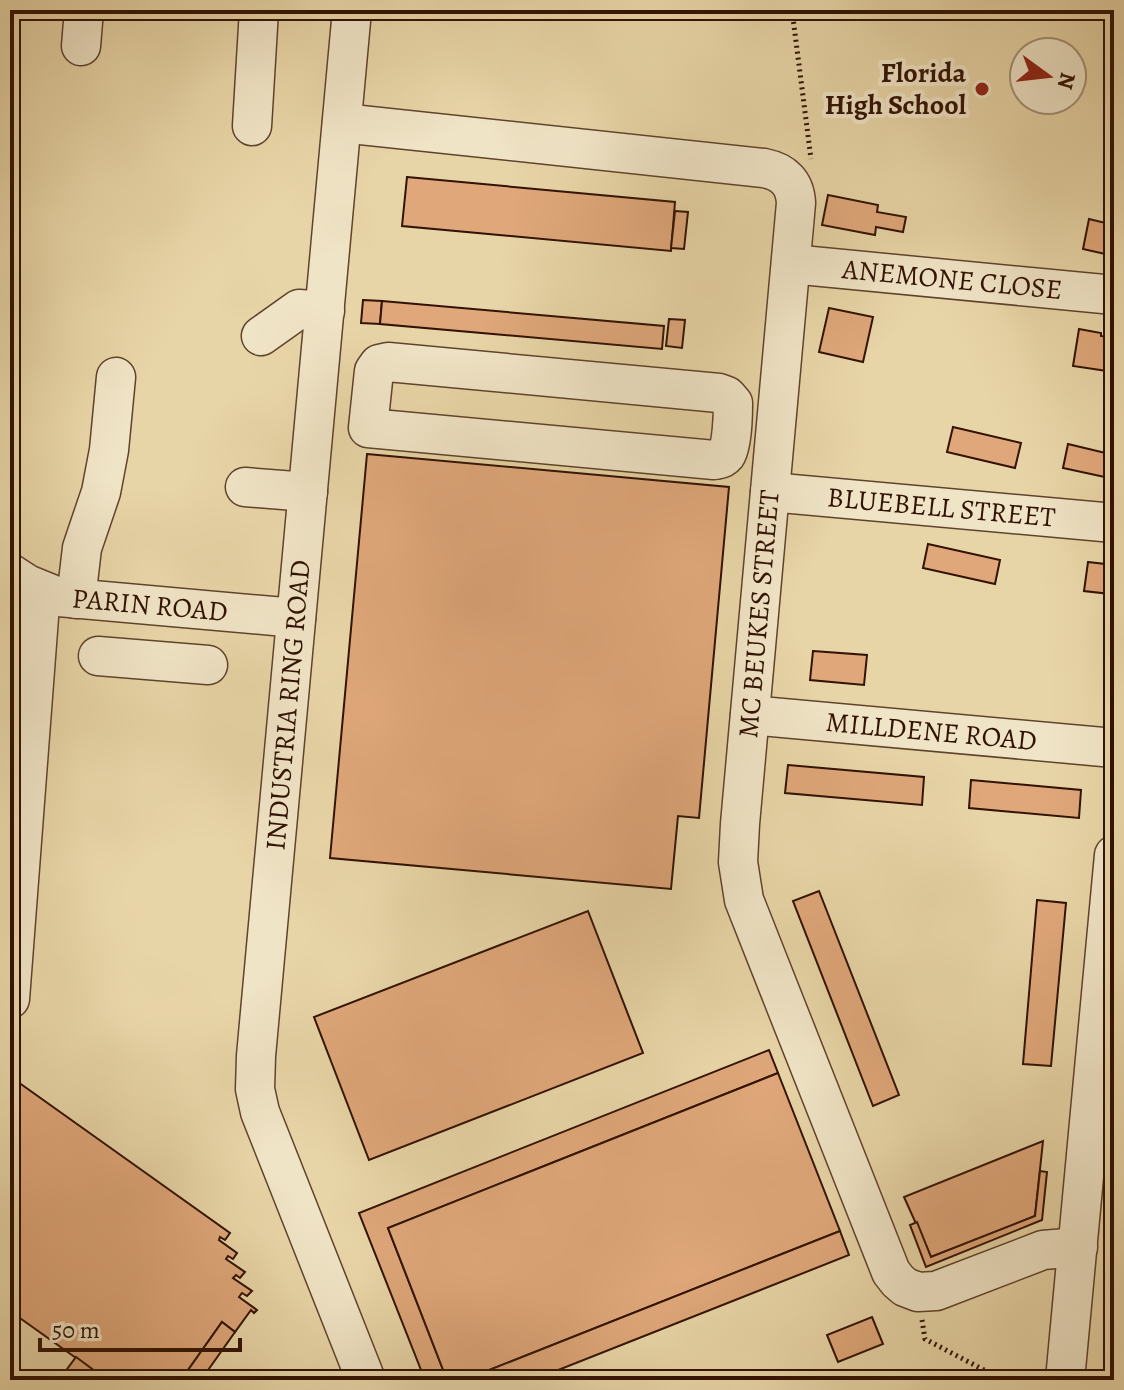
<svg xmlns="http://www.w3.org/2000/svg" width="1124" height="1390" font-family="Alegreya,serif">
	<rect width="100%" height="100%" fill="#e8d5a7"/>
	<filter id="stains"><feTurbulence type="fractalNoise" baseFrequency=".0025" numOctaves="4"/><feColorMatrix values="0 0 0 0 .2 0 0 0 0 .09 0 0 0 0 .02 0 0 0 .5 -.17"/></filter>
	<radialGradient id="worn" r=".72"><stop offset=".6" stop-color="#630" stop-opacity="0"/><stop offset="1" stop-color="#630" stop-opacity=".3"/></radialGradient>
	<g fill="#dfa77a" stroke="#311203" stroke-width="2">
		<polygon points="407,177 675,202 671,251 402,226"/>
		<polygon points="828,195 878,205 877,212 906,217 903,232 876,227 875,235 822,225"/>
		<polygon points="675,211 688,212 684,249 671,248"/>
		<polygon points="1089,219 1114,225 1114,256 1083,249"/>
		<polygon points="363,300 382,301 380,324 361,323"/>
		<polygon points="382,301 664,326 662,349 380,324"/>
		<polygon points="829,308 873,317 863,362 819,352"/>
		<polygon points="669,319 685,320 682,348 666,346"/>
		<polygon points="1079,329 1101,333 1101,336 1114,338 1114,372 1073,366"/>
		<polygon points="953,427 1021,443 1015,468 947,452"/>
		<polygon points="1068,444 1114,455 1114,479 1063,468"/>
		<polygon points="367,454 729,487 699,818 678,816 671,889 330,858"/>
		<polygon points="928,544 1000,560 995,584 923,568"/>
		<polygon points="1088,562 1114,565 1114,628 1106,627 1110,594 1084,591"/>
		<polygon points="813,651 867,655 864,685 810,680"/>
		<polygon points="788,765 924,777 922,805 785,793"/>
		<polygon points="971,780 1081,790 1079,818 969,808"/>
		<polygon points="819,891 899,1095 873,1106 793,901"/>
		<polygon points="1037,900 1066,903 1051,1066 1023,1064"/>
		<polygon points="588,911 643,1053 369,1160 314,1017"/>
		<polygon points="769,1050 778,1073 388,1228 447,1380 425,1380 359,1213"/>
		<polygon points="778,1073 840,1231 464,1380 447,1380 388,1228"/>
		<polygon points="18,1082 230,1233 225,1240 220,1237 219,1240 237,1253 233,1259 228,1256 226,1259 245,1272 240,1278 236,1275 233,1278 252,1291 247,1296 242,1293 239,1297 257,1310 254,1313 251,1310 235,1332 222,1322 181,1380 107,1380 10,1311 10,1093"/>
		<polygon points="1043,1141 1035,1216 931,1257 904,1197"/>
		<polygon points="1040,1171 1047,1172 1042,1220 926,1267 910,1225 917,1222 931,1257 1035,1216"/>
		<polygon points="840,1231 849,1255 533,1380 464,1380"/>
		<polygon points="872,1317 883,1344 838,1362 827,1335"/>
		<polygon points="222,1322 235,1332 201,1380 181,1380"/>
		<polygon points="76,1357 107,1380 59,1380"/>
	</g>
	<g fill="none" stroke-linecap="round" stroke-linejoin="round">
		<g stroke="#5f432c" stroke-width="41">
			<g id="minor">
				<polyline points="352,10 256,1056 255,1089 260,1112 366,1380"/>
				<polyline points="81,46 84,10"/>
				<path d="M342,123l422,45c20,4 31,15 32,35l-56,621 -2,38 6,38 147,372 7,9 7,6 13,5 18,-1 107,-41 35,-3"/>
				<polyline points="252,126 259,10"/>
				<path id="s1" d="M791,264l323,31"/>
				<polyline points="261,336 299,309 325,311"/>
				<path d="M388,362l331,31 8,3 6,7c0,11 -1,44 -7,52 -4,5 -7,4 -12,5l-346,-32 6,-57 5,-7z"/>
				<polyline points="245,487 308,492"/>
				<path id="s2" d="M770,492l344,31"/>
				<path id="s3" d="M10,573l17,11 32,13 237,21"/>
				<polyline points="76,599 82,548 101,492 109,450 116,377"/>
				<polyline points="98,656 208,665"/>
				<path id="s4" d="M750,715l364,33"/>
				<polyline points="10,999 41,591"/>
				<polyline points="1065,1380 1114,855"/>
			</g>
		</g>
		<g stroke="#311203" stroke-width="5" stroke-dasharray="2 4" stroke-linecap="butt">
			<polyline points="792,10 811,159"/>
			<polyline points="922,1320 925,1339 1003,1380"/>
		</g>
		<use href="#minor" stroke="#f0e4c6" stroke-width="38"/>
	</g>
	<circle fill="#8f2418" stroke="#f0e4c6" stroke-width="3" cx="982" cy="89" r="8"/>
	<g text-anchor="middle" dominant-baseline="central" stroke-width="8" stroke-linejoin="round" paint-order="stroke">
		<g font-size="28" font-weight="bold" fill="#311203" stroke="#f0e4c6" text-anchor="end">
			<text x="966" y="73">Florida<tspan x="966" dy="32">High School</tspan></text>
		</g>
		<g font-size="28" fill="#311203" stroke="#f0e4c6">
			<text stroke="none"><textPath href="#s1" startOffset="162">ANEMONE CLOSE</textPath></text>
			<text stroke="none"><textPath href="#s2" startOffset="172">BLUEBELL STREET</textPath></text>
			<text stroke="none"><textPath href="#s3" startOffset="146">PARIN ROAD</textPath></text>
			<text transform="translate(759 614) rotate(-85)">MC BEUKES STREET</text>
			<text transform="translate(288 705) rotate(-85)">INDUSTRIA RING ROAD</text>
			<text stroke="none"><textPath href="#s4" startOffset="182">MILLDENE ROAD</textPath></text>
		</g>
	</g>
	<rect width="1124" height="1390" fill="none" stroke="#e8d5a7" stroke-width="40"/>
	<rect x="12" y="12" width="1100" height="1366" fill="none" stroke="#311203" stroke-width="4"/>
	<rect x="20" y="20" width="1084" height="1350" fill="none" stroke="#311203" stroke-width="2"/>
	<g transform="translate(1048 76) rotate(105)"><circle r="38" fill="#f0e4c6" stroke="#a49078" stroke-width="2"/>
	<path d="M0-6L14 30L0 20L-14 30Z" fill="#8f2418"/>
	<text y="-12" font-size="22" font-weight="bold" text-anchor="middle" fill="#311203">N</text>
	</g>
	<path d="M40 1338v12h200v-12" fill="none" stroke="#311203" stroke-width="4"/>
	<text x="52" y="1338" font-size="24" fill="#311203" stroke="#f0e4c6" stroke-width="6" paint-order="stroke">50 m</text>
	<rect width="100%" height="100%" filter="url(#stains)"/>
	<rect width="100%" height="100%" fill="url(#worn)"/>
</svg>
